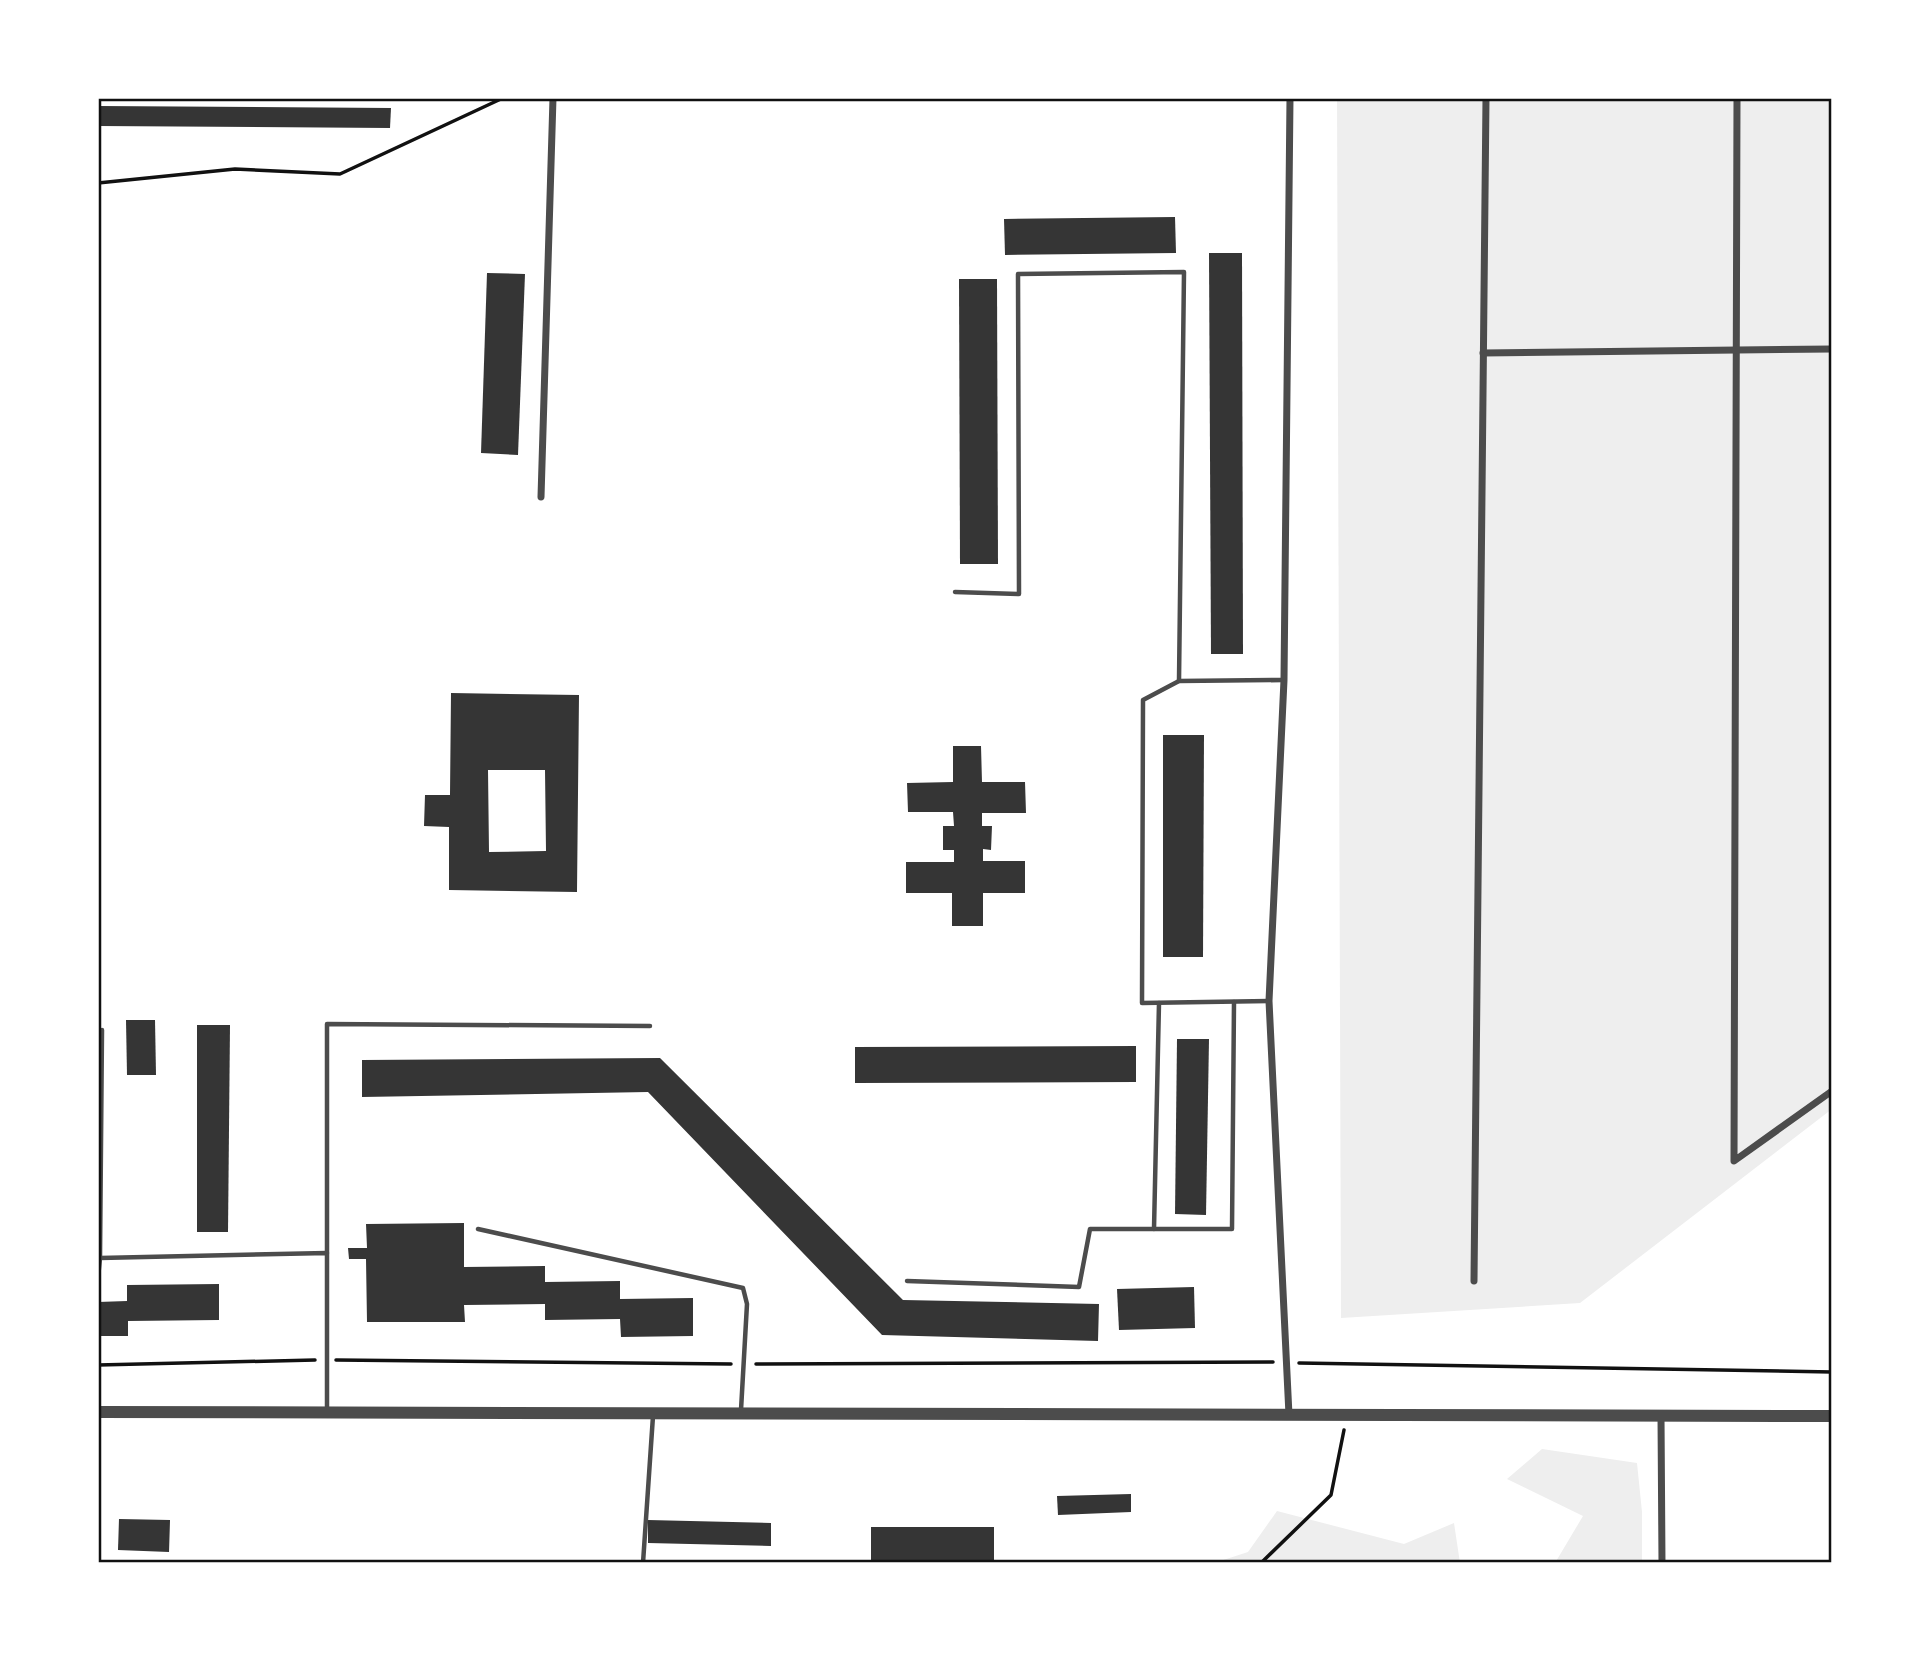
<svg xmlns="http://www.w3.org/2000/svg" width="1930" height="1661" font-family="'Source Sans 3',sans-serif">
	<rect width="100%" height="100%" fill="#fff"/>
	<g fill="#eee">
		<polygon points="1337,98 1832,98 1832,1109 1580,1303 1341,1318"/>
		<polygon points="1542,1449 1637,1463 1642,1512 1642,1563 1555,1563 1583,1516 1507,1479"/>
		<polygon points="1277,1511 1404,1544 1454,1523 1460,1563 1214,1563 1248,1552"/>
	</g>
	<g fill="#353535" fill-rule="evenodd">
		<polygon points="98,106 391,108 390,128 98,126"/>
		<polygon points="1175,217 1176,253 1005,255 1004,219"/>
		<polygon points="1209,253 1242,253 1243,654 1211,654"/>
		<polygon points="487,273 525,274 518,455 481,453"/>
		<polygon points="959,279 997,279 998,564 960,564"/>
		<path d="M451,693l128,2 -2,197 -128,-2v-63l-25,-1 1,-31h25zM488,770h57l1,81 -57,1z"/>
		<polygon points="1163,735 1204,735 1203,957 1163,957"/>
		<polygon points="953,746 981,746 982,782 1025,782 1026,813 982,813 982,826 992,826 991,850 983,849 983,861 1025,861 1025,893 983,893 983,926 952,926 952,893 906,893 906,862 954,862 954,850 943,850 943,826 954,826 953,812 908,812 907,783 953,782"/>
		<polygon points="126,1020 155,1020 156,1075 127,1075"/>
		<polygon points="197,1025 230,1025 228,1232 197,1232"/>
		<polygon points="1177,1039 1209,1039 1206,1215 1175,1214"/>
		<polygon points="1136,1046 1136,1082 855,1083 855,1047"/>
		<polygon points="660,1058 903,1300 1099,1304 1098,1341 882,1335 648,1092 362,1097 362,1060"/>
		<polygon points="464,1223 464,1267 545,1266 545,1282 620,1281 620,1299 693,1298 693,1336 621,1337 620,1319 545,1320 545,1304 464,1305 465,1322 367,1322 366,1259 349,1259 348,1248 367,1248 366,1224"/>
		<polygon points="219,1284 219,1320 128,1321 128,1336 98,1336 98,1302 127,1301 127,1285"/>
		<polygon points="1194,1287 1195,1328 1119,1330 1117,1289"/>
		<polygon points="1131,1494 1131,1512 1058,1515 1057,1496"/>
		<polygon points="119,1519 170,1520 169,1552 118,1550"/>
		<polygon points="648,1520 771,1523 771,1546 648,1543"/>
		<rect x="871" y="1527" width="123" height="36"/>
	</g>
	<g fill="none" stroke-linecap="round" stroke-linejoin="round">
		<g stroke="#111" stroke-width="3.5">
			<polyline points="98,183 235,169 340,174 503,98"/>
			<polyline points="336,1360 731,1364"/>
			<polyline points="1299,1363 1832,1372"/>
			<polyline points="756,1364 1273,1362"/>
			<polyline points="98,1365 315,1360"/>
			<polyline points="1261,1563 1331,1495 1344,1430"/>
		</g>
		<g stroke="#4c4c4c" stroke-width="4.5">
			<polyline points="955,592 1019,594 1018,274 1184,272 1179,681"/>
			<polyline points="1269,1001 1142,1003 1143,700 1179,681 1283,680"/>
			<polyline points="1159,1003 1154,1229 1232,1229 1234,1002"/>
			<polyline points="478,1229 743,1288 747,1304 741,1410"/>
			<polyline points="327,1253 327,1024 650,1026"/>
			<polyline points="100,1258 102,1030"/>
			<polyline points="98,1278 100,1258 327,1253 327,1411"/>
			<polyline points="907,1281 1079,1287 1090,1229 1154,1229"/>
			<polyline points="643,1563 653,1416"/>
		</g>
		<g stroke="#4c4c4c" stroke-width="7">
			<polyline points="1737,98 1734,1161 1832,1091"/>
			<polyline points="1483,353 1832,349"/>
			<polyline points="541,497 553,98"/>
			<polyline points="1474,1281 1486,98"/>
			<polyline points="1289,1415 1269,1001 1284,680 1290,98"/>
			<polyline points="1661,1416 1662,1563"/>
		</g>
		<polyline stroke="#4c4c4c" stroke-width="12" points="98,1412 1832,1416"/>
	</g>
	<rect width="1930" height="1661" fill="none" stroke="#ffffff" stroke-width="200"/>
	<rect x="100" y="100" width="1730" height="1461" fill="none" stroke="#111" stroke-width="2.5"/>
</svg>
